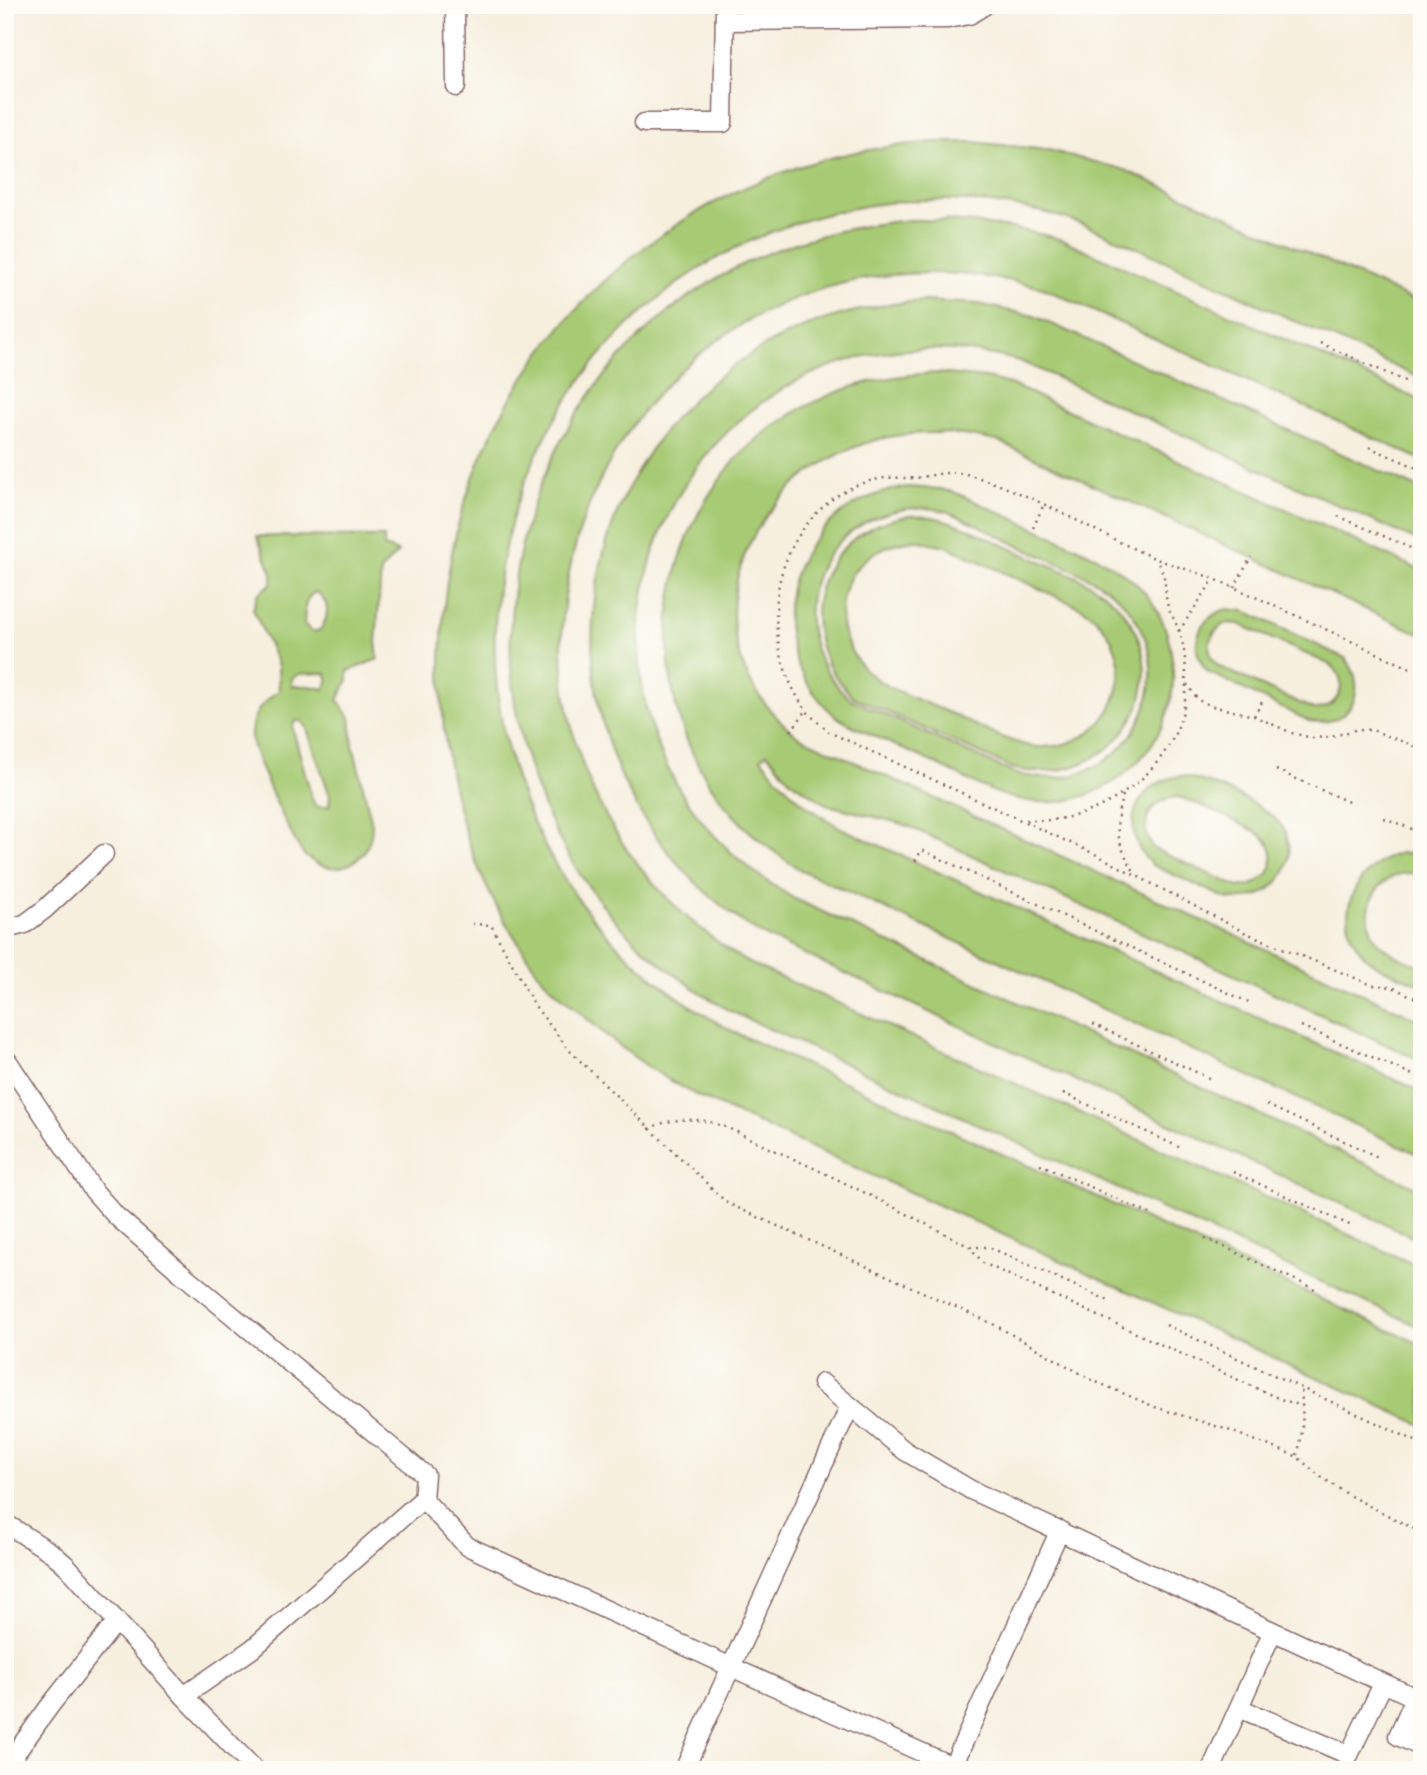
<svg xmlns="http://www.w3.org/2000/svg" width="1427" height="1775" font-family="'Comic Neue',sans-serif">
	<rect width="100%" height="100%" fill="#fdfcf7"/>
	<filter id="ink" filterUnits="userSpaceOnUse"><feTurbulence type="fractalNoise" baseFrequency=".0143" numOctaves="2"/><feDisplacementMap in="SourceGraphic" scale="14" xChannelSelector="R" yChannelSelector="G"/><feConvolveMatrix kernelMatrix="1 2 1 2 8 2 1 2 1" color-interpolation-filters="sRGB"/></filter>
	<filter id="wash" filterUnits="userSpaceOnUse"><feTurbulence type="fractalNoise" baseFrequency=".00686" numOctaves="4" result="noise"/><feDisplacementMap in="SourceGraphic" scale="28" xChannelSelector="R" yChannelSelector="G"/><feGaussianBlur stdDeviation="1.57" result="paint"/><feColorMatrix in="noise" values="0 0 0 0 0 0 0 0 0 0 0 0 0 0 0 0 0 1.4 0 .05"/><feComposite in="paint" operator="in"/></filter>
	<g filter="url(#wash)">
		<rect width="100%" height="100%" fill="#f6efde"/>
		<g fill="#a7cb74" stroke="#787550" stroke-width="2" fill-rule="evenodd">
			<path d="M934,142h38l76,8 77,20 297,134v75c-70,-32 -140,-64 -210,-96 -44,-20 -88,-43 -133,-60 -41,-15 -89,-22 -134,-23 -103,-1 -205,32 -285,97 -188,151 -222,430 -69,619 40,49 89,87 145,117l686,312v80l-724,-329c-48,-25 -84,-52 -124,-89 -8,-7 -17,-14 -25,-22 -12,-12 -22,-28 -31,-43 -55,-81 -78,-181 -77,-278 1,-36 3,-71 10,-106 32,-176 164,-327 333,-386 48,-18 98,-26 150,-30z"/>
			<path d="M910,220c53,-1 102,6 153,20l359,161v59l-379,-172c-427,-112 -670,433 -298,673l677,307v60l-694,-318c-36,-22 -70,-46 -100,-76 -193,-201 -141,-532 104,-664 55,-30 115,-44 178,-50z"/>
			<path d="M923,301l56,3 55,12 388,174v53l-402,-182c-345,-91 -534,359 -225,538l627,291v51l-663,-308c-290,-188 -180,-610 164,-632z"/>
			<path d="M937,373l49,5 24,6 412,187v64l-425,-194c-42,-9 -80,-12 -121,-1 -134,38 -201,201 -78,296l624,285v40l-519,-237 -75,-19 -37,-24 -24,-28 -6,5c26,33 43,49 80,70l581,264v64l-623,-287c-21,-14 -41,-28 -58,-46 -111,-113 -93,-310 37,-400 48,-33 101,-48 159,-50z"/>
			<path d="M908,487l32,2 16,4c31,14 61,27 92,41 58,27 112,46 123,118 5,28 1,57 -13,82 -21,38 -59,64 -102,68 -16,1 -32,-1 -47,-5 -25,-7 -49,-22 -73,-33 -31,-15 -65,-28 -96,-45 -10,-6 -19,-17 -26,-26 -62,-85 -7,-193 94,-206zM913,508c10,0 22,0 32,3 25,8 49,23 72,34 30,14 65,26 92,45 11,8 21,19 28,31 35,59 2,137 -63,154 -20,5 -39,3 -58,-1l-166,-75c-76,-69 -39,-180 63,-191z"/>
			<path d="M914,515c36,1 67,20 100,35 33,15 83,30 106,58 65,77 -8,182 -105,161l-162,-72c-70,-67 -35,-171 61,-182zM915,540l31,6 138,63c70,50 29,148 -55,137 -28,-7 -54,-21 -79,-33 -23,-10 -48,-18 -69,-31 -33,-20 -49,-62 -34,-98 12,-28 39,-41 68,-44z"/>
			<path d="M257,536l127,1v10l14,5 -17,18 -5,72 2,17 -30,12v9l-10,20 12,17 3,28 19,79c0,40 -38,57 -68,31 -11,-15 -54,-104 -53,-120 0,-20 12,-34 28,-44l-1,-26 -25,-56 5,-15 14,-11v-10zM316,592c15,10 13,25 4,38l-8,2 -8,-8c1,-12 -1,-27 12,-32zM326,673l3,7 -5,9 -14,-3h-18v-8l7,-4zM296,721h5l5,5 24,70 -1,10 -11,1 -5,-5 -20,-72v-5z"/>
			<path d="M1227,609l18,2 100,47c26,31 4,71 -36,63l-101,-49c-21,-24 -11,-54 19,-63zM1227,623l12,1 92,41c20,17 8,45 -18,44l-93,-42c-17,-14 -13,-35 7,-44z"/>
			<path d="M1181,776c24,2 92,31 103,54 20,41 -18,76 -59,68l-73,-33c-34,-33 -20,-82 29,-89zM1178,797c15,4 79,32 88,43 7,8 8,20 4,30 -7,13 -19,16 -32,17l-84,-38c-18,-23 -4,-51 24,-52z"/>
			<path d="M1400,853l22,1v21c-41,-12 -70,37 -43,68 11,12 29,18 43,24v18c-17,-8 -40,-14 -54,-26 -40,-36 -15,-92 32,-106z"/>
		</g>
	</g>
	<g filter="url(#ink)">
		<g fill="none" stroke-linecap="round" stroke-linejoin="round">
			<g stroke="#86686a" stroke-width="21">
				<g id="minor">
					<polyline points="455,5 456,87"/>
					<polyline points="725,21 948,19 969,15 985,5"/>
					<polyline points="644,123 723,123 725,5"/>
					<polyline points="5,929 25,924 45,909 104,854"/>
					<polyline points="5,1057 93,1190 116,1216 180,1272 425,1475 423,1499 252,1649 184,1696"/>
					<polyline points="822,1383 905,1451 971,1490 1422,1701"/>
					<polyline points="423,1499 467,1546 731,1667 961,1770"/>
					<polyline points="5,1523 52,1553 67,1566 184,1696 255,1770"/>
					<polyline points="1415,1698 1398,1736 1422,1747"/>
					<polyline points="1239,1708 1349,1755 1383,1684"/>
					<polyline points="5,1768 49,1707 116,1622"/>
					<polyline points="684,1770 850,1406"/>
					<polyline points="951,1770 1060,1530"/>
					<polyline points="1211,1770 1272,1633"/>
				</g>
			</g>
			<g stroke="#86686a" stroke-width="2.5" stroke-dasharray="2 5" stroke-linecap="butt">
				<polyline points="1320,343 1422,389"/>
				<polyline points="1369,447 1422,470"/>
				<polyline points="1338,516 1422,553"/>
				<polyline points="1033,528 1044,504"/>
				<polyline points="1234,588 1251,557"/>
				<polyline points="1179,631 1214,579"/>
				<path d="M1410,668c-65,-29 -128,-60 -193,-88 -22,-9 -44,-14 -65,-23 -60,-26 -116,-62 -179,-81 -20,-7 -37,-1 -57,2 -12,1 -25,-2 -37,1 -51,8 -90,56 -100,105 -8,42 1,91 27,126 6,8 16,15 23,22l270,124 145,76 128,53 20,2 30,14"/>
				<polyline points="1187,684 1198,700 1212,706 1254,716 1292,733 1312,738 1330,737 1355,730 1372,730 1422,749"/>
				<polyline points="1254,716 1263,700"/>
				<polyline points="791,731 806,711"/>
				<polyline points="1276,770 1351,803"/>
				<path d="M1123,795c-11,32 -5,50 12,78"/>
				<polyline points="1384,818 1422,833"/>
				<path d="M1026,820c11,0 22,1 32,-1 66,-9 130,-68 128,-137 0,-17 -1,-37 -8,-53 -2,-7 -6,-13 -9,-19 -7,-20 1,-33 -14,-50"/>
				<polyline points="915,861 922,850 1250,1003"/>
				<polyline points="472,924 491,925 535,1006 569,1050 727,1203 993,1324 1094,1381 1155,1407 1225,1429 1296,1456 1321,1477 1352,1497 1422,1533"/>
				<polyline points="1093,1024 1213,1080"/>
				<polyline points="1301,1026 1422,1079"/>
				<polyline points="1063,1093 1183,1149"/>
				<polyline points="1267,1105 1380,1158"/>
				<path d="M649,1129c16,-9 37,-11 56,-8 22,4 45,18 64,27 69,30 135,64 201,99l13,16 297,136 22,7"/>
				<polyline points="1040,1164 1152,1215"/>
				<polyline points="1233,1172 1354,1227"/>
				<polyline points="1205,1238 1319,1291"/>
				<polyline points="970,1247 989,1247 1111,1302"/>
				<polyline points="1166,1325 1422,1444"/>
				<path d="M1297,1455c7,-21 6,-43 4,-66"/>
			</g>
			<use href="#minor" stroke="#fff" stroke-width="18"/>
		</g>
	</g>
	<rect width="1427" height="1775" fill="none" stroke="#fdfcf7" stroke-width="28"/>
</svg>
